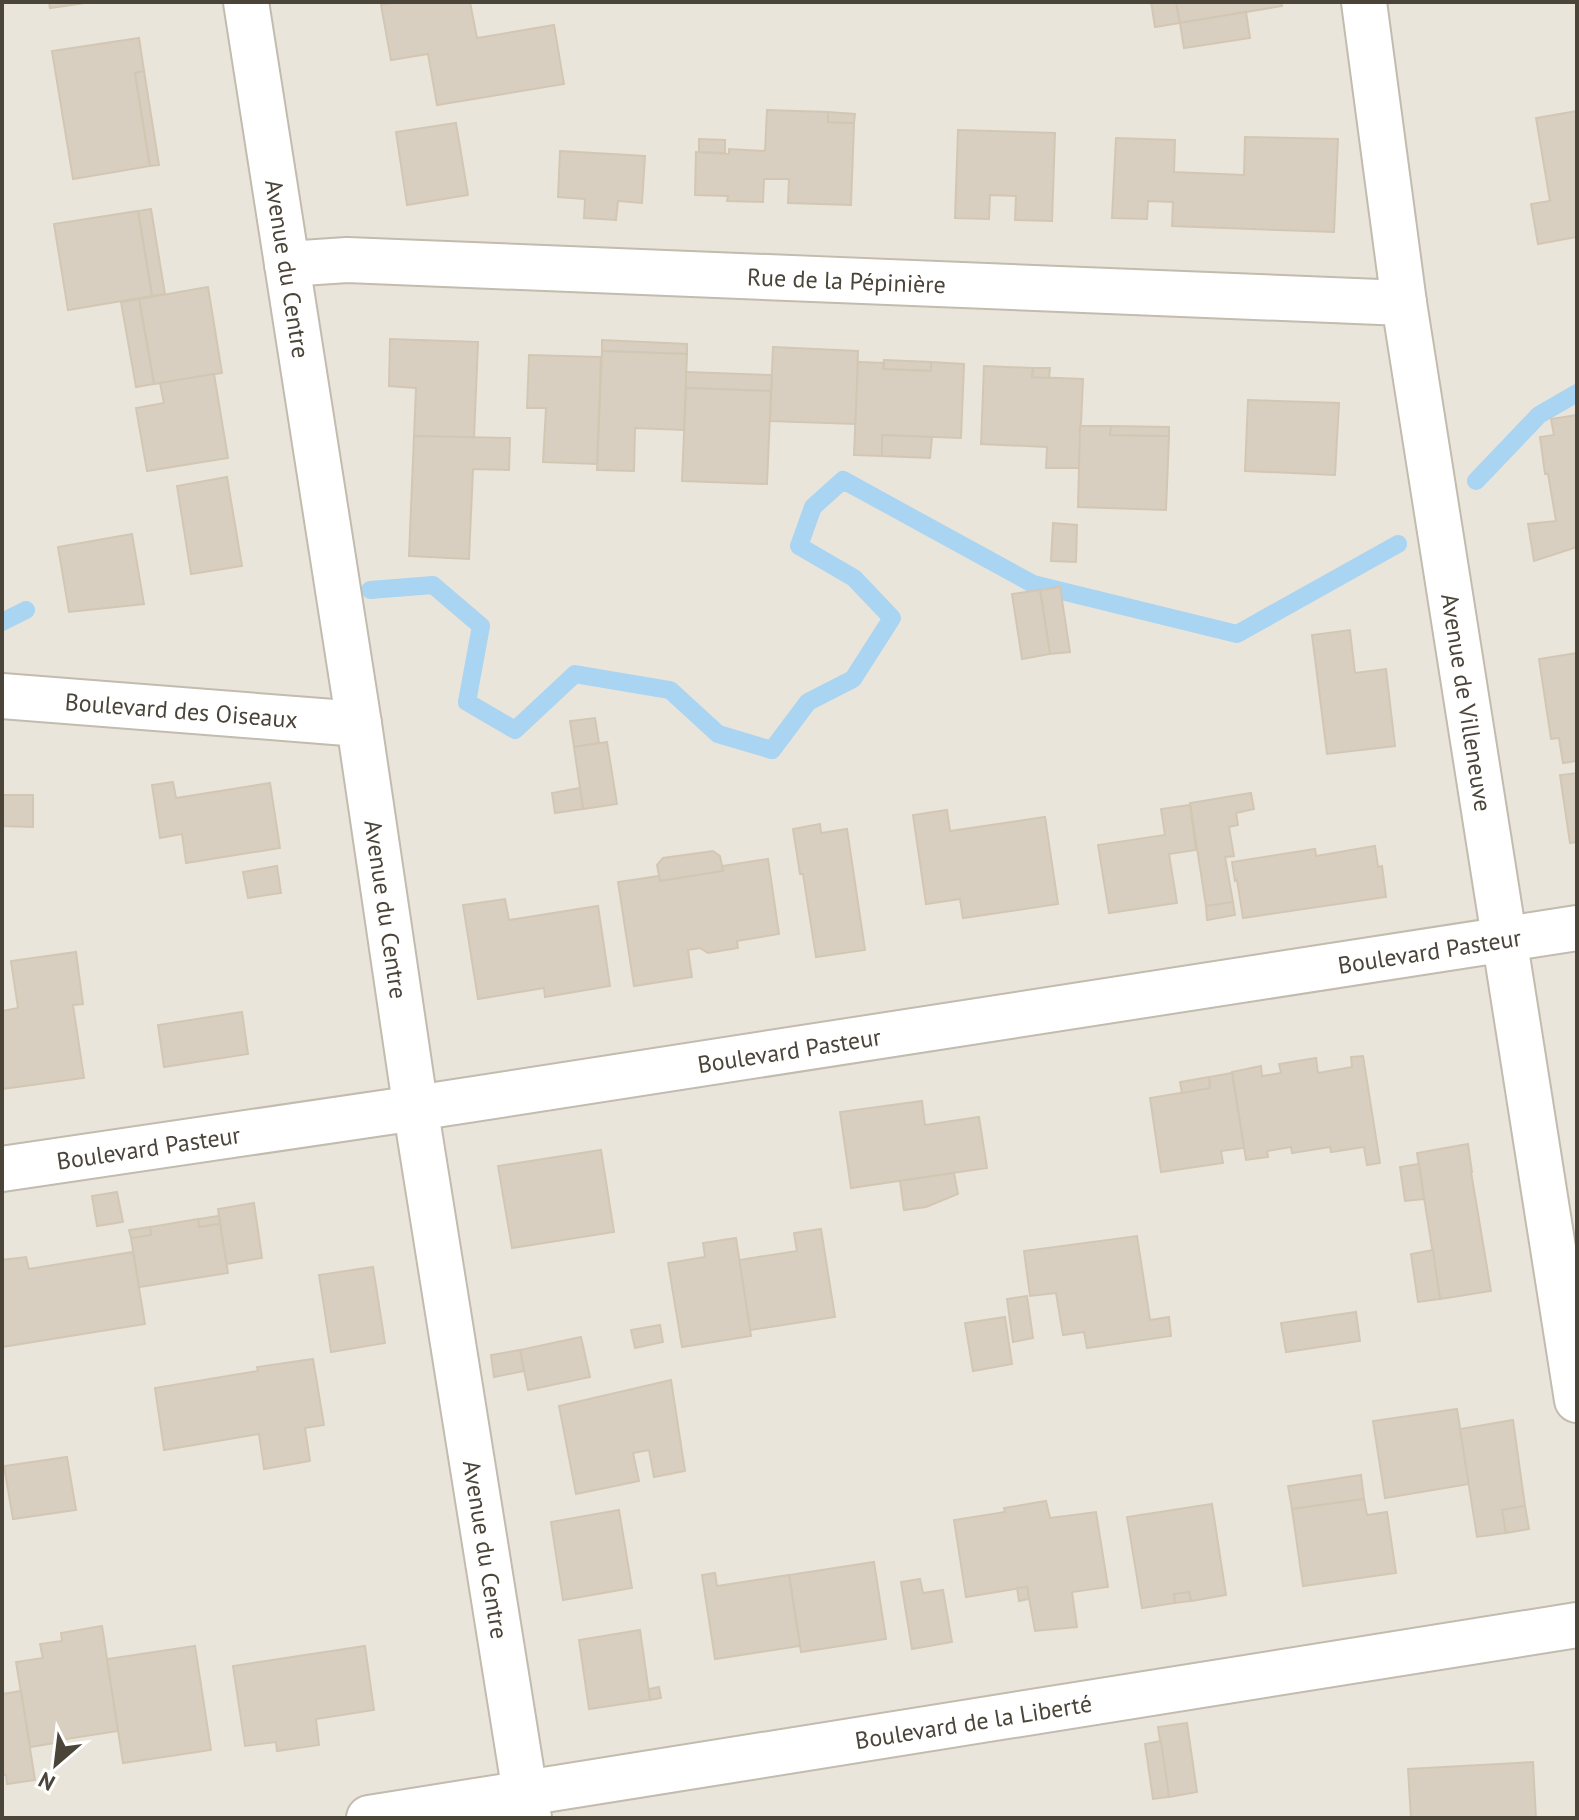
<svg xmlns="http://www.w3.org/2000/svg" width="1579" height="1820" font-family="'PT Sans',sans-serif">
	<rect width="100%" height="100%" fill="#f6f3ec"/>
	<rect fill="#eae5da" x="2" y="2" width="1575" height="1816"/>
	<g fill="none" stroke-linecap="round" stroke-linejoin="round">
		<g stroke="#a9d4f2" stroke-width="18">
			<polyline points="1476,481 1539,415 1577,393"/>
			<polyline points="370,590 433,585 481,626 467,702 515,730 575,674 670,690 718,734 772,750 808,702 853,679 892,618 854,578 799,546 813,507 843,480 1033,584 1237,634 1398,544"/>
			<polyline points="2,622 26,610"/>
		</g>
	</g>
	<g fill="#d8cfc1" stroke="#d3c7b4" stroke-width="2">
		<polygon points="49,2 92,2 50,8"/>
		<polygon points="400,2 470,2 477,38 554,25 564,84 437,105 428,54 391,60 381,5"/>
		<polygon points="1151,2 1176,2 1180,23 1155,27"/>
		<polygon points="1176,2 1281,2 1282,6 1180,23"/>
		<polygon points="1246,12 1250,38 1184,48 1180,23"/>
		<polygon points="139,38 144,71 135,73 150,166 73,179 52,51"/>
		<polygon points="144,71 159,165 150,166 135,73"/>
		<polygon points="767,110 828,112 828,122 854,123 851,205 788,203 789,179 764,179 763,202 727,201 728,196 695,195 696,152 729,154 729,149 765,151"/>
		<polygon points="1577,111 1577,237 1538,244 1531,204 1550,201 1536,118"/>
		<polygon points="828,112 855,114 854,123 828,122"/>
		<polygon points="456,123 468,195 407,205 396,132"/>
		<polygon points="958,130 1055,133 1052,221 1015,220 1016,196 990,195 989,219 955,218"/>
		<polygon points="1245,137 1338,139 1334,232 1172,226 1173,202 1148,201 1147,219 1112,218 1116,138 1175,140 1174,172 1244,175"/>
		<polygon points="699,139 725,140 725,153 699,152"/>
		<polygon points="560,151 645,156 642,203 618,201 616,220 584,218 585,199 558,197"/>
		<polygon points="151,209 165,294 152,296 138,211"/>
		<polygon points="138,211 152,296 68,310 54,224"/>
		<polygon points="208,287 222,373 154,384 139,299"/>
		<polygon points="139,299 154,384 136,387 121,302"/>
		<polygon points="390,339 478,342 474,438 414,436 416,388 389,386"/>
		<polygon points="602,340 687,344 687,354 602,351"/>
		<polygon points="773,347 858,351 856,424 770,421"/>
		<polygon points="602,351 687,354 684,430 635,428 634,471 597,470"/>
		<polygon points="529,355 601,357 597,464 543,462 546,408 527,408"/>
		<polygon points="884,360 931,362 931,371 883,369"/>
		<polygon points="858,362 884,363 883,369 931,371 931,362 964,364 961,438 882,435 882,456 854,455"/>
		<polygon points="984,366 1033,368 1032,377 1083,379 1079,468 1046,468 1047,447 981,444"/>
		<polygon points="1033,368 1050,368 1049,378 1032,377"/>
		<polygon points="686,372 772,375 771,391 686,388"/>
		<polygon points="214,374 228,458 147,471 136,408 164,403 160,383"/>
		<polygon points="686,388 771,391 767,484 682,481"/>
		<polygon points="1248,400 1339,403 1335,475 1245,471"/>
		<polygon points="1577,415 1577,547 1534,561 1528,524 1556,521 1548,474 1545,474 1540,437 1554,435 1551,419"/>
		<polygon points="1080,426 1111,426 1110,435 1169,436 1166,510 1078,507"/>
		<polygon points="1111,426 1169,427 1169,436 1110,435"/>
		<polygon points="882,435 932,437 930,458 882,456"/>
		<polygon points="414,436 510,438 509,470 473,469 469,559 409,556"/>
		<polygon points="227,477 242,566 191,574 177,486"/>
		<polygon points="1053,523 1077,525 1076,562 1051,561"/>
		<polygon points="132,534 144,604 69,612 58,547"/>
		<polygon points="1060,587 1070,652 1050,654 1040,590"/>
		<polygon points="1040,590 1050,654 1022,659 1012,594"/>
		<polygon points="1350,630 1355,673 1386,669 1395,746 1327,754 1312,635"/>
		<polygon points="1577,653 1577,761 1563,763 1559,738 1551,739 1539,659"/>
		<polygon points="595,718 599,743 574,747 570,721"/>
		<polygon points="607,742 617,804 583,809 574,747"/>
		<polygon points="1577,773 1577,842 1570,843 1560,775"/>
		<polygon points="173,782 176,798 270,783 280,848 186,863 182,834 160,838 152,785"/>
		<polygon points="580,788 583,809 555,813 552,793"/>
		<polygon points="1251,793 1254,809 1236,813 1238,825 1229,827 1234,856 1225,857 1233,902 1206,906 1190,803"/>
		<polygon points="2,795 33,795 33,827 2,826"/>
		<polygon points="1190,805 1196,850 1169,854 1177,903 1109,913 1098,845 1165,835 1161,809"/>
		<polygon points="947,810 950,831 1045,817 1058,904 963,918 960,899 926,904 913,815"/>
		<polygon points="820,824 821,833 847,829 865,950 816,957 803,874 800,874 793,829"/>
		<polygon points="1375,846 1378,867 1382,866 1386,897 1243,918 1237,880 1235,881 1232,862 1315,849 1316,856"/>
		<polygon points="713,851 720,856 723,871 660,881 657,865 663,858"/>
		<polygon points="768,859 779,934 737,941 738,948 708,953 700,948 688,950 692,977 634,986 618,882 659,876 660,881 723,871 722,866"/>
		<polygon points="277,866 281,893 248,898 243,872"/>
		<polygon points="505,899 509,920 598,906 610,986 545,997 544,988 478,999 463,905"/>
		<polygon points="1233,902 1235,915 1207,920 1206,906"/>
		<polygon points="76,952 83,1004 73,1005 84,1078 2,1089 2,1011 18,1008 11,961"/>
		<polygon points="242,1012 248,1054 164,1067 158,1025"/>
		<polygon points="1363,1056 1380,1163 1367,1165 1364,1147 1331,1152 1330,1147 1292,1153 1291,1147 1267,1151 1268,1157 1246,1160 1232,1072 1261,1066 1262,1076 1281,1073 1279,1064 1316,1058 1318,1073 1352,1067 1351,1057"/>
		<polygon points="1232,1073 1244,1148 1221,1151 1223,1163 1161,1172 1150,1098 1210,1088 1209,1077"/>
		<polygon points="1209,1077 1210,1088 1182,1093 1180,1082"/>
		<polygon points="922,1101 925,1125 979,1117 987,1168 851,1188 840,1112"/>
		<polygon points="1468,1144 1472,1172 1471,1172 1491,1291 1440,1299 1417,1153"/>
		<polygon points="601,1150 614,1232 512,1248 498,1166"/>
		<polygon points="1419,1164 1424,1199 1405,1201 1400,1167"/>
		<polygon points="954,1173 958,1194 926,1207 904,1210 900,1181"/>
		<polygon points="117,1192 123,1222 97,1226 92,1196"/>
		<polygon points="254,1203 262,1258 226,1264 218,1209"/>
		<polygon points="219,1216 220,1224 199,1227 198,1219"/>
		<polygon points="198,1219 199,1227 220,1224 228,1273 139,1287 131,1238 151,1235 150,1227"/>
		<polygon points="150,1227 151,1235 131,1238 129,1230"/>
		<polygon points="821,1229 835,1317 750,1330 739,1260 797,1251 794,1233"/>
		<polygon points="1137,1236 1150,1320 1169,1317 1171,1336 1087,1348 1084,1332 1063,1335 1056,1293 1030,1296 1024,1251"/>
		<polygon points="736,1238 751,1336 682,1347 668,1263 705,1257 703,1243"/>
		<polygon points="1433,1250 1440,1299 1418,1302 1411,1254"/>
		<polygon points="133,1252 145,1324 2,1347 2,1260 26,1257 29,1269"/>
		<polygon points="373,1267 385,1343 331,1352 319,1275"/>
		<polygon points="1027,1296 1033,1338 1013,1342 1007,1299"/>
		<polygon points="1356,1312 1360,1341 1286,1352 1281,1323"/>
		<polygon points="1005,1317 1012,1364 973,1371 965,1323"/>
		<polygon points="660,1325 663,1342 635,1348 631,1330"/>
		<polygon points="581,1337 590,1377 528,1390 520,1350"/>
		<polygon points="520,1350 524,1371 494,1377 491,1355"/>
		<polygon points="313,1359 324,1425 305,1428 310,1461 264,1469 259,1434 164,1450 155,1388 258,1371 257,1367"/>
		<polygon points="671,1380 685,1471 654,1477 649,1450 633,1453 639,1481 576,1494 559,1406"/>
		<polygon points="1457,1409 1469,1484 1385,1498 1373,1421"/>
		<polygon points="1513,1420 1525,1506 1502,1510 1506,1533 1477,1537 1460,1429"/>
		<polygon points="67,1457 76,1510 13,1519 4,1466"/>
		<polygon points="1361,1475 1364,1499 1292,1509 1288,1486"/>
		<polygon points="1364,1499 1367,1515 1387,1512 1396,1573 1303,1586 1292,1509"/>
		<polygon points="1046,1501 1050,1518 1096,1512 1108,1587 1072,1592 1077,1627 1035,1631 1027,1587 966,1597 954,1520 1005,1512 1004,1508"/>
		<polygon points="1212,1504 1226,1595 1191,1601 1189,1592 1174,1594 1175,1603 1142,1608 1127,1517"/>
		<polygon points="1525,1506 1529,1529 1506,1533 1502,1510"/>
		<polygon points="619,1510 632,1588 563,1600 551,1522"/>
		<polygon points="874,1562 886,1639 801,1652 789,1575"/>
		<polygon points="715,1573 717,1586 789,1575 800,1646 715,1659 702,1575"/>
		<polygon points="920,1579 923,1593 943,1590 952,1642 912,1649 901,1582"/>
		<polygon points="1027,1587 1029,1599 1019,1601 1017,1588"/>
		<polygon points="1189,1592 1191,1601 1175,1603 1174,1594"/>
		<polygon points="102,1626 118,1731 60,1740 61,1742 30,1747 16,1662 43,1658 40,1644 62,1641 61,1633"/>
		<polygon points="640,1630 650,1700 589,1709 579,1640"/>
		<polygon points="195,1646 211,1750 123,1763 107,1659"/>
		<polygon points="365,1646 374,1710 316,1719 319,1745 277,1751 276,1742 245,1746 233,1666"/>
		<polygon points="659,1687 661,1698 650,1700 649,1689"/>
		<polygon points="21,1691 35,1780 7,1784 6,1775 2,1775 2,1694"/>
		<polygon points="1187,1723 1197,1792 1169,1797 1158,1727"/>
		<polygon points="1161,1741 1169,1797 1153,1799 1145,1744"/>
		<polygon points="1533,1762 1536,1818 1411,1818 1408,1769"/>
	</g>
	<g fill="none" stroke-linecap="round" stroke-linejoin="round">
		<g stroke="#c2bbae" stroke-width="48">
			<g id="minor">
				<path id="s1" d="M246,2l113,722 60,407 110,687"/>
				<path id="s2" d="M1364,2l40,301 173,1097"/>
				<path id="s3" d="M287,264l60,-4 1057,43"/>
				<path id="s4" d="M2,696l357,28"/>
				<path id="s5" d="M2,1169l414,-61 1161,-180"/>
				<path id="s6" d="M369,1818l1208,-193"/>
			</g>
		</g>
		<use href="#minor" stroke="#fff" stroke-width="44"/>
	</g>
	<g text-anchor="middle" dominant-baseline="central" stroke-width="7" stroke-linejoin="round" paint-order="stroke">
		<g font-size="24" fill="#4b4439" stroke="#fff">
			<text stroke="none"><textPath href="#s1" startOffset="270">Avenue du Centre</textPath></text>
			<text stroke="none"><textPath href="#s3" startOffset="560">Rue de la Pépinière</textPath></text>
			<text stroke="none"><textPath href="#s2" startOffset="708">Avenue de Villeneuve</textPath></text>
			<text stroke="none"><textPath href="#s4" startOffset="180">Boulevard des Oiseaux</textPath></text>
			<text stroke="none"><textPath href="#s1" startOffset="918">Avenue du Centre</textPath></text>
			<text stroke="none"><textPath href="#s5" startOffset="1444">Boulevard Pasteur</textPath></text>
			<text stroke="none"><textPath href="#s5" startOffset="796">Boulevard Pasteur</textPath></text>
			<text stroke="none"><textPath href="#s5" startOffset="148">Boulevard Pasteur</textPath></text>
			<text stroke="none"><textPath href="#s1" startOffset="1566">Avenue du Centre</textPath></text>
			<text stroke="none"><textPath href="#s6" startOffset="612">Boulevard de la Liberté</textPath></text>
		</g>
	</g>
	<rect width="1579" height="1820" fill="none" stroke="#4b4439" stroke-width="8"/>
	<g transform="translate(56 1764) rotate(208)" stroke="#ffffff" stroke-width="6" paint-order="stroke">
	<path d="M0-6L14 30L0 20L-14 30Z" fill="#4b4439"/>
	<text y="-12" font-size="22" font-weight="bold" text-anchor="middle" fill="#4b4439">N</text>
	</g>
</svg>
